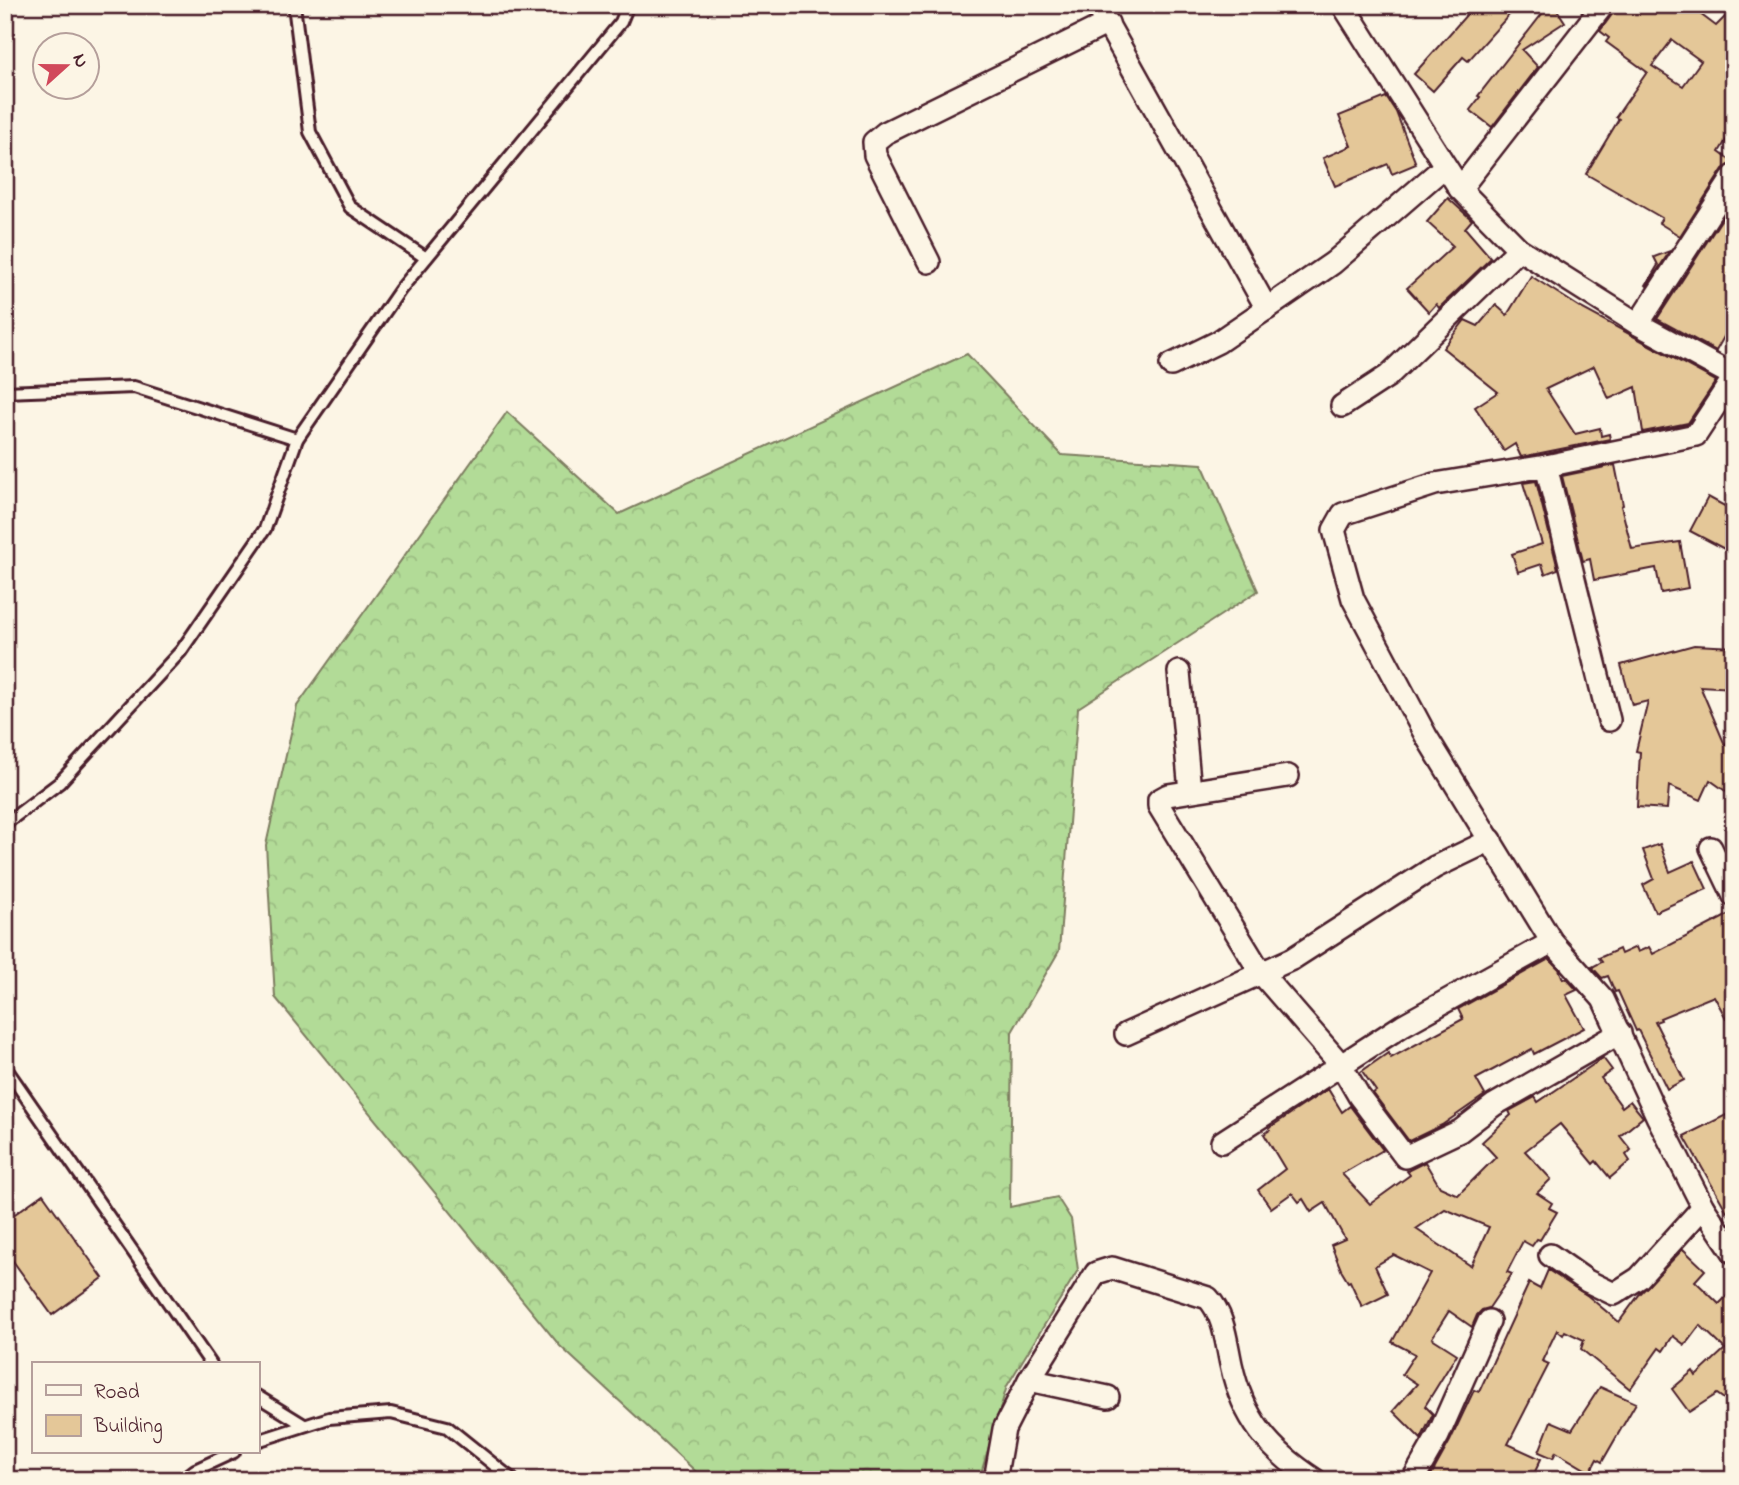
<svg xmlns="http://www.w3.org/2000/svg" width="1739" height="1485" font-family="'Indie Flower',sans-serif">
	<defs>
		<pattern id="forest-crowns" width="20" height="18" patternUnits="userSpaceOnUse" patternTransform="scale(1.75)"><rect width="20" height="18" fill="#b2db97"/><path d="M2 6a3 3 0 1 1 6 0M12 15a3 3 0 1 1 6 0" fill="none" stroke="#9bbc82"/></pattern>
	</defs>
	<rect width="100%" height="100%" fill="#fcf5e5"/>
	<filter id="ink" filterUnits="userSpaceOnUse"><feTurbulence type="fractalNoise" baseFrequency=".0143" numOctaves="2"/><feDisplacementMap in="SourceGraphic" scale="14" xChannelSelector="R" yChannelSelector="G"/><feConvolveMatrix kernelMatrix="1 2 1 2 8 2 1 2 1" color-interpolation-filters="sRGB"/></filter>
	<g filter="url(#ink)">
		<polygon fill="url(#forest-crowns)" stroke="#7e7d61" stroke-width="2" points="967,354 1062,455 1202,464 1258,591 1078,708 1059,951 1012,1032 1010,1207 1057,1197 1071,1219 1078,1270 1007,1386 979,1480 705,1480 560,1346 275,997 266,845 297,706 507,412 619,514"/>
		<g fill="#e4c798" stroke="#4a1f2b" stroke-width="2" fill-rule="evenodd">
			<polygon points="1475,5 1484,11 1493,5 1518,5 1468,61 1463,57 1433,91 1414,74"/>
			<polygon points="1549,5 1554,5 1565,22 1522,50 1538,67 1492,127 1470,110 1480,97 1478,96"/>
			<path d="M1616,5h72l28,21 18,-18v119l-15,25 15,11 -11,6 -43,67 -21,-13 3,-5 -76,-44 33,-55 -3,-2 31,-45 -41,-30 3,-4 -9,-7 13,-18zM1672,40l29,21 -18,25 -31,-20z"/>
			<polygon points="1386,97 1396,112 1416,164 1392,174 1388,164 1335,186 1323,158 1351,146 1339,116"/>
			<polygon points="1448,198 1472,220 1465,228 1491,258 1439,308 1436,304 1429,312 1407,288 1453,246 1427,222"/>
			<polygon points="1734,200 1734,319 1716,351 1657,319"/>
			<polygon points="1670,251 1647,286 1646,285 1658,265 1654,257"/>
			<polygon points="1531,276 1581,308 1716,381 1688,423 1643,432 1636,387 1609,399 1594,366 1546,389 1575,434 1600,428 1601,436 1609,434 1610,439 1521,457 1515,444 1504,451 1475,407 1498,392 1443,348 1465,320 1478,326 1496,305 1507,315"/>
			<polygon points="1615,465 1623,505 1621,506 1632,549 1680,542 1688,588 1661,593 1656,568 1594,580 1590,559 1583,561 1562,476"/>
			<polygon points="1536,481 1558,569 1545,574 1542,564 1518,572 1512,554 1542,544 1523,483"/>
			<polygon points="1708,497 1734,511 1734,554 1690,531"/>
			<polygon points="1694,645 1734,647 1734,688 1700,686 1725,745 1734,732 1734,797 1710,780 1701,800 1669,786 1667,809 1637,807 1640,752 1636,751 1648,701 1632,705 1621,665"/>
			<polygon points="1660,844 1670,872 1694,861 1707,889 1655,912 1643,885 1654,879 1643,850"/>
			<polygon points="1734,912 1734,1033 1714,996 1660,1018 1661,1020 1655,1022 1684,1080 1667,1089 1638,1030 1636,1031 1618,991 1615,992 1608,976 1602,978 1592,967 1602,962 1599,958 1619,949 1621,954 1636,947 1638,952 1649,947 1653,954"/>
			<polygon points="1549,959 1559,969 1563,979 1566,978 1577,990 1566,995 1584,1028 1534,1054 1532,1049 1476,1079 1485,1095 1442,1125 1409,1141 1373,1093 1376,1091 1362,1071 1388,1053 1391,1058 1463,1019 1458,1009"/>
			<path d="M1603,1058l9,12 -11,8 21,29 8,-6 13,16 -23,19 11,14 -5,5 4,6 -20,17 -14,-17 -3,3 -33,-40 -35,27 26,28 -14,14 15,10 -3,5 8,4 -17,28 -3,-1 -5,7 -9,-5 -16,31 5,2 -23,34 -7,2 -5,5 -5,12 -23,-16 -17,27 25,16 -32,52 8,8 -12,25 -28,-28 24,-27 -15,-10 13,-20 -23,-12 38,-69 -36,-18 -19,11 13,28 -26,13 -12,-26 -2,1 -6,-10 -11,-27 14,-6 -20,-36 -14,9 -8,-13 -4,3 -7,-9 -21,15 -13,-18 27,-21 -21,-35 6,-4 -1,-2 59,-39 14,23 8,-6 33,44 -41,24 28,30 40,-29 -3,-4 18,-9 15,25 18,8 38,-38 -14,-15 29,-27 -2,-4 26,-14 3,5zM1445,1209l44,18 -18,39 -55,-37z"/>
			<polygon points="1734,1111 1734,1224 1684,1136"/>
			<polygon points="43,1194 103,1278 52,1315 5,1250 5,1221"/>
			<polygon points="1683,1249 1705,1270 1695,1281 1719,1304 1734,1289 1734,1406 1717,1394 1689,1412 1672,1389 1693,1371 1696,1376 1725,1349 1700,1325 1685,1345 1673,1336 1663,1351 1659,1348 1630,1389 1581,1349 1584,1340 1565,1331 1563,1335 1557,1330 1542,1361 1549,1364 1508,1444 1541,1459 1531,1480 1431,1480 1430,1477 1450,1441 1474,1390 1479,1392 1529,1283 1540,1289 1548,1270 1588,1296 1619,1322 1639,1295"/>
			<polygon points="1600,1387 1636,1403 1602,1462 1597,1459 1590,1472 1556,1452 1553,1458 1539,1452 1551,1421 1572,1430"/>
		</g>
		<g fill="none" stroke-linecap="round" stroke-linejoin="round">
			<g stroke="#4a1f2b" stroke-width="16">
				<g id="lane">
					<polyline points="294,5 310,132 350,207 426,258"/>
					<polyline points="5,392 134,387 297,439"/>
					<polyline points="5,824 59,783 181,651 265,529 297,439 400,290 621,22 628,5"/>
					<polyline points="5,1067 211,1364"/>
					<polyline points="257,1396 304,1425"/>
					<polyline points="257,1441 329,1418 391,1413 447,1427 513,1480"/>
					<polyline points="182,1480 195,1470 234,1452"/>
				</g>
			</g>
			<g stroke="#4a1f2b" stroke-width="26">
				<g id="street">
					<polyline points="1097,5 1267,309"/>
					<polyline points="1343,5 1460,189 1519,249 1638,324 1734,376"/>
					<polyline points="1460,189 1603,5"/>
					<polyline points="929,262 875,155 874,142 885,133 1108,23"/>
					<polyline points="1638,324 1734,176"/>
					<polyline points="1171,365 1218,342 1333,263 1444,167"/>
					<polyline points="1734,377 1696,435 1546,466 1435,484 1343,514 1334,530 1353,599 1426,736 1552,942 1603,999 1658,1118 1703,1207 1734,1253"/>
					<polyline points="1342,406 1388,376 1519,249"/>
					<polyline points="1546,466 1609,720"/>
					<polyline points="1179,672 1190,791"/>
					<polyline points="1288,776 1168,795 1159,800 1159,806 1261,973 1341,1065 1359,1096 1405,1157 1460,1131 1494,1105 1620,1033"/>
					<polyline points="1711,848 1734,896"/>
					<polyline points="1126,1034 1292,959 1435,867 1491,840"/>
					<polyline points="1222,1142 1403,1025 1552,942"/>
					<polyline points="1550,1255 1587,1281 1614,1294 1639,1278 1703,1207"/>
					<polyline points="1029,1380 1108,1397"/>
					<path d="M995,1480l9,-51 25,-49 67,-107 16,-5 96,30c16,17 18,43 23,66 12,55 38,86 84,116"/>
					<polyline points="1418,1480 1415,1476 1438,1436 1489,1321"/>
				</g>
			</g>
			<use href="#lane" stroke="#fcf5e5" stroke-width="10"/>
			<use href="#street" stroke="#fcf5e5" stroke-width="21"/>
		</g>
	</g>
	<rect width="1739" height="1485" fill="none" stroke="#fcf5e5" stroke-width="28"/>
	<rect x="14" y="14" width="1711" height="1457" fill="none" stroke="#4a1f2b" stroke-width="2.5" filter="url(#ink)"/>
	<rect x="32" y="1362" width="228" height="91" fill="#fcf5e5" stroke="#b59f9b" stroke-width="2"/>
	<rect x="46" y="1385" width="35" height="10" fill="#fcf5e5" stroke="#b59f9b" stroke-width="2"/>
	<text x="94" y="1398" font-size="21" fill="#4a1f2b">Road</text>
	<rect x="46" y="1415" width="35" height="21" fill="#e4c798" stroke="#b59f9b" stroke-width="2"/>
	<text x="94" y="1432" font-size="21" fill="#4a1f2b">Building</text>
	<g transform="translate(66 66) rotate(69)"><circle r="33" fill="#fcf5e5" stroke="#b59f9b" stroke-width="2"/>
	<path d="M0-5L12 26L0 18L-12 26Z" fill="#d1495b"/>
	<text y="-10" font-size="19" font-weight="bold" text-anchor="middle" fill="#4a1f2b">N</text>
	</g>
</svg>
